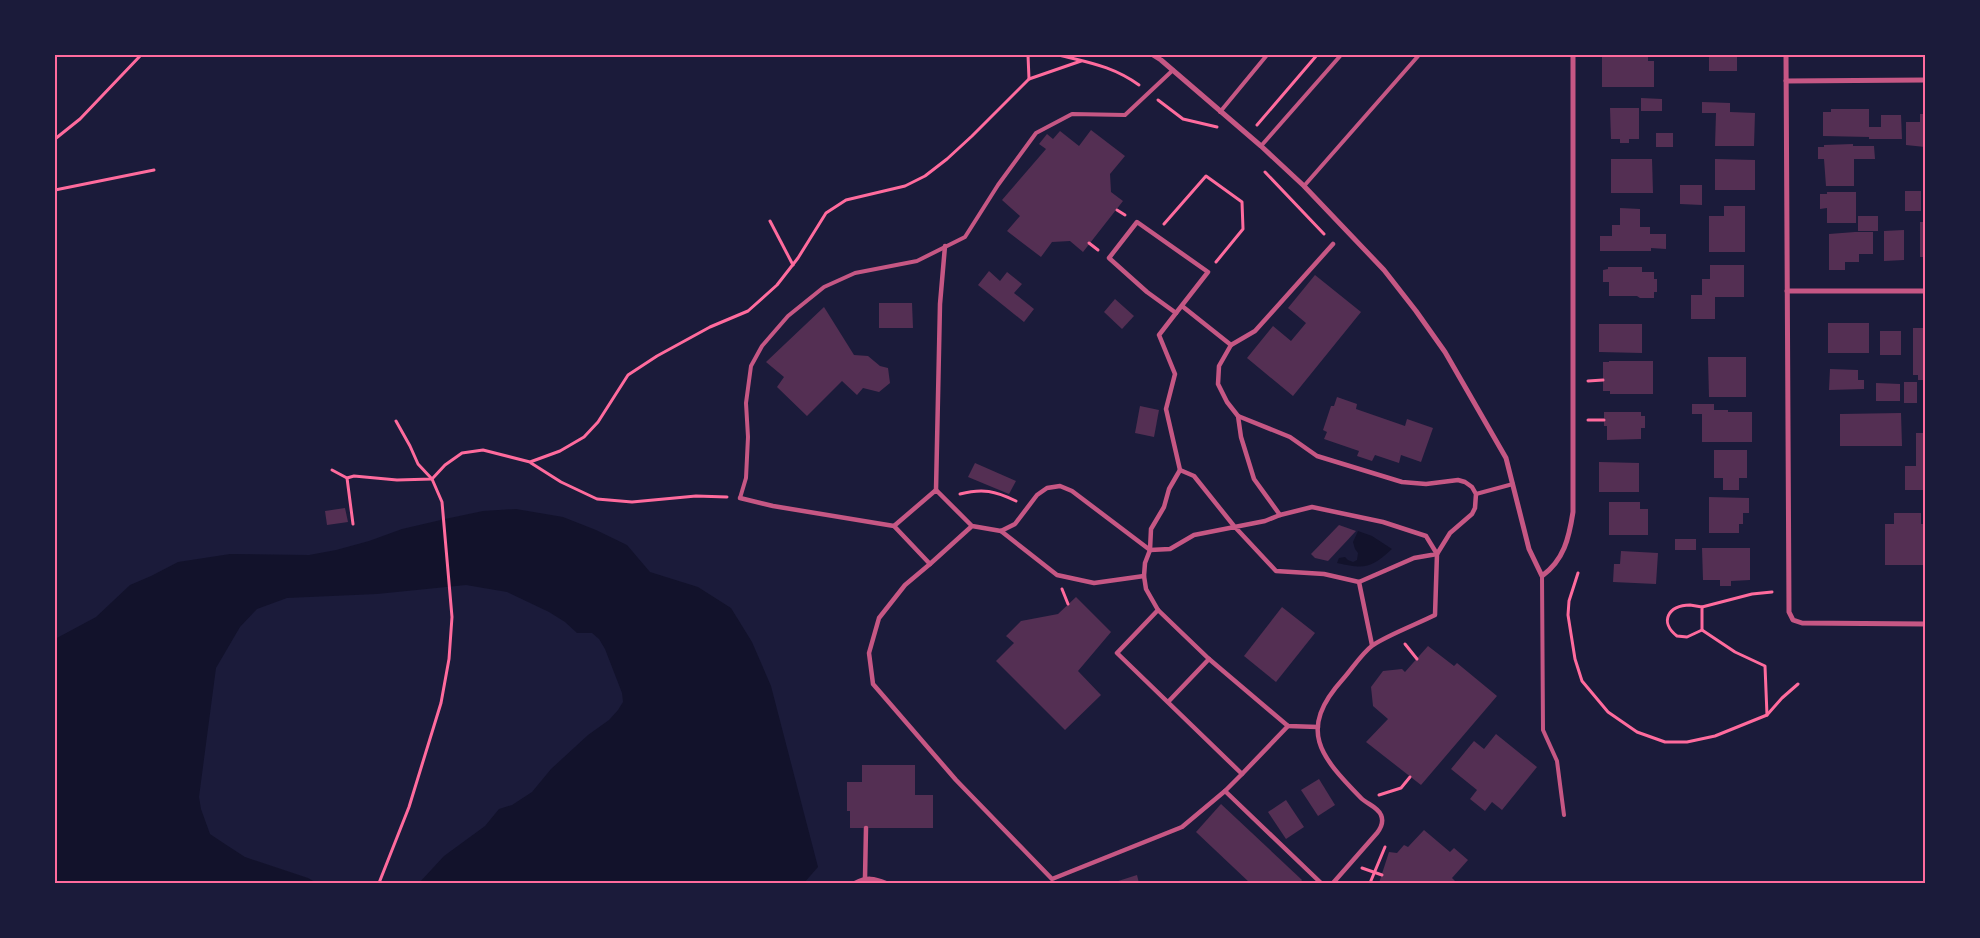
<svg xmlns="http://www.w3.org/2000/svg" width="1980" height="938" font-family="Lora,serif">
	<rect width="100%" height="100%" fill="#1b1b3a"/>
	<g fill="#12122b">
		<polygon points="516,509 563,517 596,530 627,545 650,572 698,587 731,608 752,642 771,686 818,867 804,883 419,883 444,856 485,826 499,809 512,805 532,792 551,769 588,735 609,720 618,710 623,702 622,693 605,649 599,639 592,633 577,633 565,622 549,612 507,592 466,585 377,594 287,598 257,609 240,627 216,668 199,797 201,809 210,834 228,846 245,857 308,878 317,883 55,883 55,639 96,617 130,585 151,576 178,562 230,554 309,555 336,550 369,541 402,529 445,519 483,511"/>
		<path d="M1358,531l14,5 20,13c-22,20 -27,20 -55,14l2,-5 6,-1 3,3 5,2 4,-2 1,-7 -3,-4 -2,-7z"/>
	</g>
	<g fill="#542f53">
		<polygon points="1602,55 1648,55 1648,61 1654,61 1654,87 1602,87"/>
		<rect x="1709" y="55" width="28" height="16"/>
		<polygon points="1641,98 1662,99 1662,111 1641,111"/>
		<polygon points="1702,102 1730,103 1730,112 1755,113 1754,146 1715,146 1716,113 1702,113"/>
		<polygon points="1610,108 1639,108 1639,139 1629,139 1629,143 1620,143 1620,139 1611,139"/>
		<polygon points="1831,109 1869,109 1869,127 1881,127 1881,115 1901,115 1902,139 1869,139 1869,137 1823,136 1823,112 1831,112"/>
		<polygon points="1920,114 1925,114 1925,147 1906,145 1906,122 1920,122"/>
		<polygon points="1091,130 1125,156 1110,174 1111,192 1123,201 1083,252 1070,241 1052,242 1041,257 1007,231 1020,216 1002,200 1046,149 1039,144 1047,134 1053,139 1060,131 1079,146"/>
		<rect x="1656" y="133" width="17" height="14"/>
		<polygon points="1853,144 1853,146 1874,146 1875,159 1854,159 1854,186 1826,186 1824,159 1818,159 1818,147 1824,147 1824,145"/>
		<polygon points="1611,159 1652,159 1653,193 1611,193"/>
		<polygon points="1715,159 1755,160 1755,190 1715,190"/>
		<polygon points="1680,185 1702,185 1702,205 1680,204"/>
		<rect x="1905" y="191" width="16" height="20"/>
		<polygon points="1827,192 1856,192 1856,223 1827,223 1827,208 1820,209 1820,194 1827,194"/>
		<polygon points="1724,206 1745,206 1745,252 1709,252 1709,216 1724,216"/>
		<polygon points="1620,208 1640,209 1640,227 1650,227 1650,234 1666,234 1666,249 1651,248 1651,251 1600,251 1600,236 1612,236 1612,225 1620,225"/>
		<rect x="1858" y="216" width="20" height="15"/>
		<rect x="1920" y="222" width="5" height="35"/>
		<polygon points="1904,230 1904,260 1884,261 1884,231"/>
		<polygon points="1855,232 1873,232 1873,254 1859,254 1859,262 1845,262 1845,270 1829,270 1829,234"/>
		<polygon points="1710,265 1744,265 1744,297 1715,297 1715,319 1691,319 1691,295 1702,295 1702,279 1710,279"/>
		<polygon points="1608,267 1642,267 1642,272 1654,272 1654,279 1657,279 1657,292 1654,292 1654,298 1640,298 1637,296 1609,296 1609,282 1603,282 1603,270 1608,269"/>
		<polygon points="989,271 1000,281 1007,272 1022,284 1014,293 1034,309 1024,322 978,285"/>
		<polygon points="1315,275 1361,312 1293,396 1247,358 1273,326 1291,341 1306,323 1288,308"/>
		<polygon points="1115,299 1134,316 1122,329 1104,312"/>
		<polygon points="879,303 912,303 913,328 879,328"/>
		<polygon points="824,307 854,355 868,356 880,366 888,368 890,383 879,392 863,388 857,395 842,381 807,416 777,387 784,377 766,362"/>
		<rect x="1828" y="323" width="41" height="30"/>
		<polygon points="1599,324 1642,324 1642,353 1599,352"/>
		<polygon points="1913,328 1925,328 1925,380 1918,380 1918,375 1913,375"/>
		<rect x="1880" y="331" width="21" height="24"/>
		<polygon points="1708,357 1746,357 1746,397 1709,397"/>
		<polygon points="1609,361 1653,361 1653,394 1610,394 1610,391 1603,391 1603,362 1609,362"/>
		<polygon points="1830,369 1858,370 1858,380 1864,380 1864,389 1829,390"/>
		<rect x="1904" y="382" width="13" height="21"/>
		<polygon points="1876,383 1900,384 1900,401 1876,401"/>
		<polygon points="1337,397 1357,404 1356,409 1405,426 1407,419 1433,428 1421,462 1401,455 1399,463 1375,455 1372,461 1357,456 1359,451 1324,439 1327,432 1323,430 1331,406 1334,406"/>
		<polygon points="1692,404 1714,404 1714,410 1728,410 1728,412 1752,412 1752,442 1702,442 1702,414 1692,414"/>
		<polygon points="1140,406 1159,410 1154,437 1135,433"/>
		<polygon points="1604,412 1641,412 1641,416 1645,416 1645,428 1641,428 1641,439 1607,440 1607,426 1604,426"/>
		<polygon points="1901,413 1902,446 1840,446 1840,414"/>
		<polygon points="1916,433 1925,433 1925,490 1905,490 1905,466 1916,466"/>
		<polygon points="1714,450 1747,450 1747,478 1739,478 1739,490 1723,490 1723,478 1714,478"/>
		<polygon points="1599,462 1639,463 1639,492 1599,492"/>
		<polygon points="975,463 1016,481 1009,494 968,477"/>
		<polygon points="1709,497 1749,498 1749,513 1743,513 1743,524 1739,524 1739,533 1709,533"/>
		<polygon points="1609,502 1640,502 1640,509 1648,509 1648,535 1609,535"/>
		<polygon points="345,508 348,522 327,525 325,511"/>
		<polygon points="1894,513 1921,513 1921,524 1925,524 1925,565 1885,565 1885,524 1894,524"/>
		<polygon points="1339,525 1356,531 1328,561 1315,558 1311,554"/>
		<rect x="1675" y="539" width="21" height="11"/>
		<polygon points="1702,548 1750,548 1750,580 1731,581 1731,586 1720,586 1720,580 1703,580"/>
		<polygon points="1621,551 1658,553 1656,584 1613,582 1614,564 1620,564"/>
		<polygon points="1076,597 1111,632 1078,671 1101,695 1065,730 996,661 1014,643 1006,636 1021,621 1058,614"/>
		<polygon points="1282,607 1315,633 1276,682 1244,656"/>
		<polygon points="1428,646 1454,666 1457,663 1497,696 1421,785 1366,742 1388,719 1373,706 1371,687 1383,671 1402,669 1405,672"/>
		<polygon points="1496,734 1537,767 1502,810 1492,802 1485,811 1470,799 1477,790 1451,769 1474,741 1484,749"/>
		<polygon points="862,765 915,765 915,795 933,795 933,828 850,828 850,811 847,811 847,782 862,782"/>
		<polygon points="1319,779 1335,805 1318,816 1301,790"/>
		<polygon points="1286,800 1304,827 1286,839 1268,812"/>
		<polygon points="1221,804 1302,880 1300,883 1250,883 1196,832"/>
		<polygon points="1424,830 1450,852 1454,848 1468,860 1452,878 1456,882 1455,883 1379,883 1389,852 1397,853 1404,845 1408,847"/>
		<polygon points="1137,875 1139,883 1112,883"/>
	</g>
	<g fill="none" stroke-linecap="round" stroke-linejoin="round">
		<g stroke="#ff6b9d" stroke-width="3">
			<polyline points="1028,55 1029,79"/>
			<path d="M1059,55c31,8 53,11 80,30"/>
			<polyline points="1158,100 1183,119 1217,127"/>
			<polyline points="1257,125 1317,55"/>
			<polyline points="55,139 80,119 141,55"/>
			<polyline points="1265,172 1324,234"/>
			<polyline points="55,190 154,170"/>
			<polyline points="1117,210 1125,215"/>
			<polyline points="770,221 793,265"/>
			<polyline points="1164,224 1206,176 1242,202 1243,229 1216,262"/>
			<polyline points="1089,243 1098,250"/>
			<polyline points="1588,381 1603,380"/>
			<polyline points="1588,420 1604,420"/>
			<polyline points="531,463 561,482 597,499 632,502 696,496 727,497"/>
			<polyline points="332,470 347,478"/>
			<path d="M960,494c23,-6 35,-3 56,7"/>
			<polyline points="353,524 347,478 354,476 397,480 432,479 445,465 462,453 483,450 530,462 560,451 584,437 598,422 628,375 657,356 710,327 748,311 777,285 798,258 826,213 846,200 905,186 925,176 947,159 972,136 1029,79 1081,61"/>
			<polyline points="1578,573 1569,601 1568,615 1575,659 1582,681 1608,712 1637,732 1665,742 1687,742 1715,736 1767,715 1782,698 1798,684"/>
			<polyline points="1062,589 1068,604"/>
			<path d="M1690,605l12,2v23l-15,7 -10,-1c-18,-14 -9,-31 13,-31z"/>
			<polyline points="1702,607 1752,594 1772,592"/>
			<polyline points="1702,630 1735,652 1765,666 1767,715"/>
			<polyline points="1405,644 1417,659"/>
			<polyline points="1379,795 1401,788 1410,777"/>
			<polyline points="1362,868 1382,875"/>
			<polyline points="379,883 409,807 441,703 449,659 452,617 442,502 432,479 418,464 410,446 396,421"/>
			<polyline points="1370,883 1385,847"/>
		</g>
		<g stroke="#c65784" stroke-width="4">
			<polyline points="1220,112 1267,55"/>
			<polyline points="1261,146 1341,55"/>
			<polyline points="1304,186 1419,55"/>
			<polyline points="1476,494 1513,484"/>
			<polyline points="740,498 746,478 748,437 746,403 751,366 762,346 788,316 824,287 855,273 917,261 965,237 998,185 1036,133 1072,114 1125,115 1173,70"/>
			<polyline points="1542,576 1543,730 1557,761 1564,815"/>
		</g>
		<g stroke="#c65784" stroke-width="4.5">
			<polygon points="1137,222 1208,272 1176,313 1147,292 1109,258"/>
			<polyline points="1182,306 1231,345 1219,366 1218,384 1227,402 1238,416 1241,437 1254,479 1280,515"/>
			<polyline points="1231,345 1255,331 1333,244"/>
			<path d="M1238,416l52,21 27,19 85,26 24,2 32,-4 7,2 7,5 4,7 -1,14 -3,6 -22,19 -13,21 -2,61c-18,9 -45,19 -62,30 -11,8 -21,24 -30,34 -46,51 -23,77 18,119 6,6 17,9 20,17 3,7 0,13 -4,18l-44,50"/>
			<polyline points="936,490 940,304 945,246"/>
			<polyline points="740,498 773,506 894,526"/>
			<polyline points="972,526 930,564 894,526 936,490 972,526 1001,531 1015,524 1037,495 1047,488 1060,486 1072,491 1150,550 1170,549 1194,535 1265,521 1280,515 1312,507 1383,522 1426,536 1437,554 1414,558 1359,582 1324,574 1276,571 1234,526 1194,476 1180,470"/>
			<polyline points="1001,531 1057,575 1094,583 1144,576"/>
			<polyline points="930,564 905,585 879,618 869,653 873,684 956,780 1052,879 1182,827 1225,791"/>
			<polyline points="1359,582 1372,645"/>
			<polyline points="1158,610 1146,589 1144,576 1145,563 1150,550 1151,529 1164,507 1169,489 1180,470 1166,409 1175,374 1159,335 1176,313"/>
			<polyline points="1209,659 1288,726 1318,727"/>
			<polyline points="1168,702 1209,659 1158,610 1117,653 1242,774 1225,791 1321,883"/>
			<polyline points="1242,774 1288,726"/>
			<polyline points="865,878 866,828"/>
			<path d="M855,883c12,-6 19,-5 31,0"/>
		</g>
		<g stroke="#c65784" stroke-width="5">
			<path d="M1153,55l8,5 100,86 43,40 80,84 32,41 29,41 61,106 23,91 13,27c22,-16 27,-38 31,-64v-457"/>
			<polyline points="1786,55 1789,612 1793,620 1802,623 1925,624"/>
			<polyline points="1786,81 1925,80"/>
			<polyline points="1787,291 1925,291"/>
		</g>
	</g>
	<rect width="1980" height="938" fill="none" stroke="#1b1b3a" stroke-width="112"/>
	<rect x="56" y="56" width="1868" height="826" fill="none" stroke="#ff6b9d" stroke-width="2"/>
</svg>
